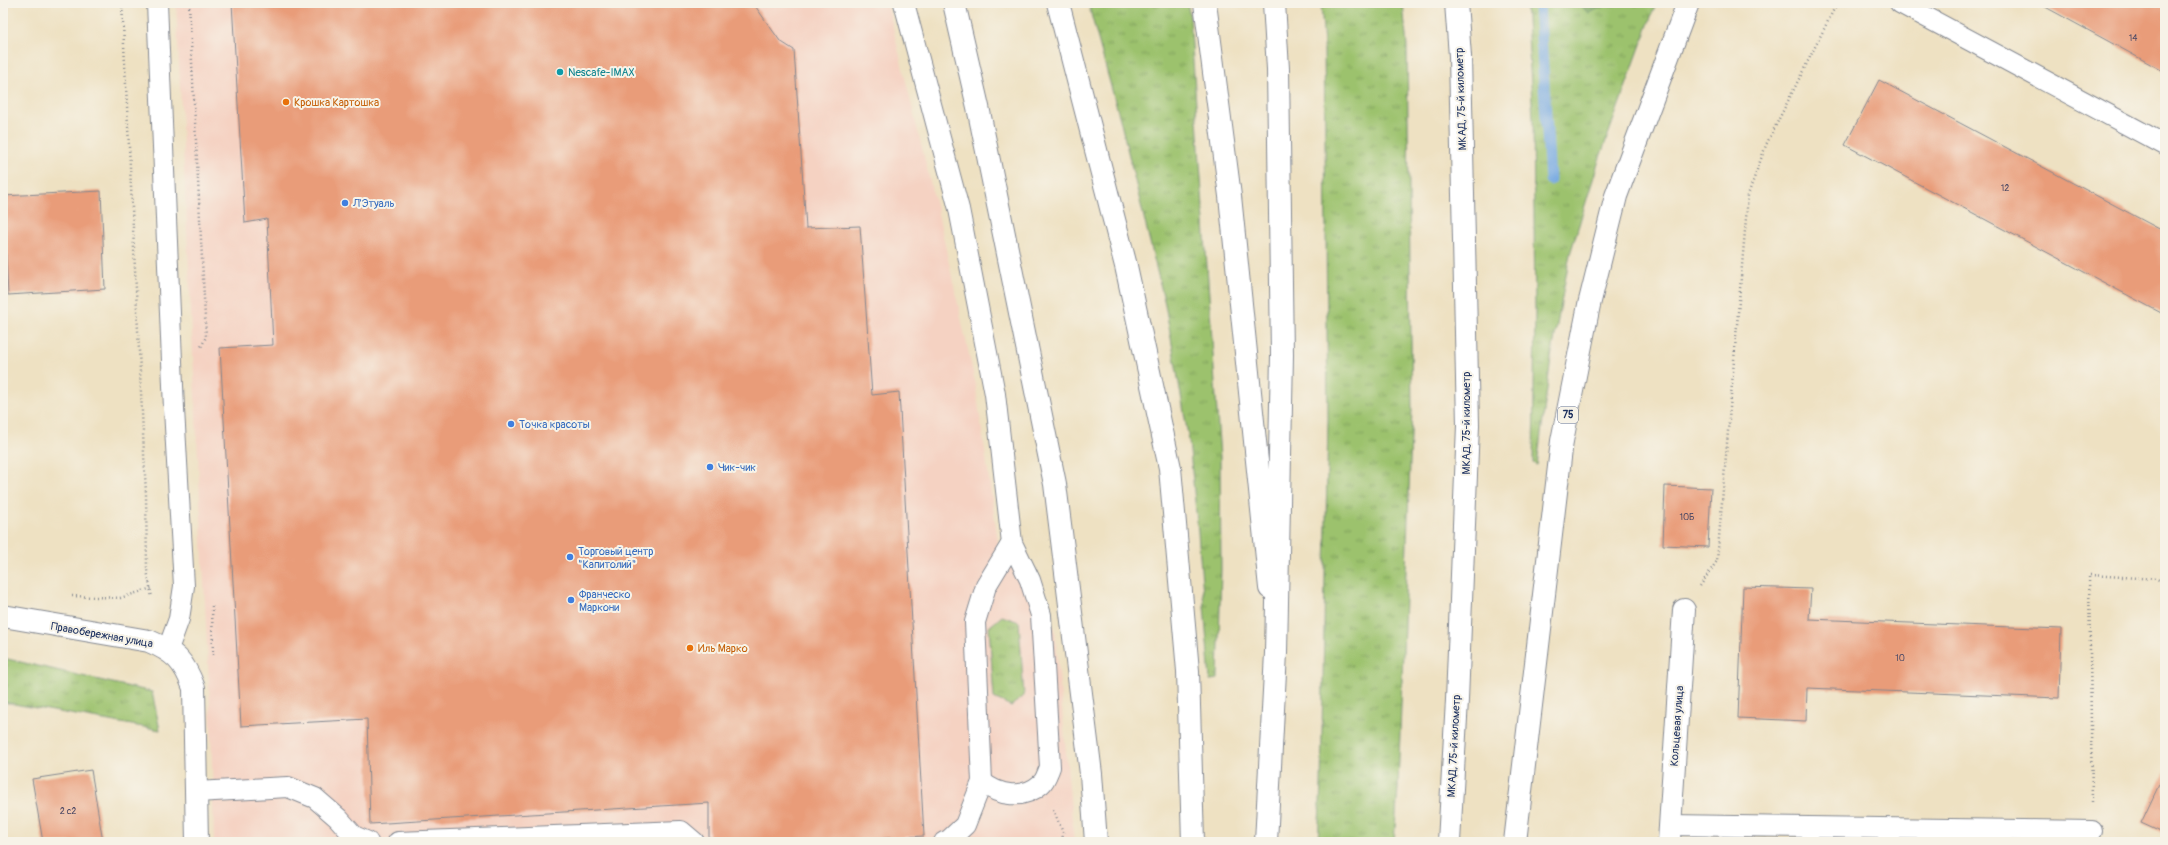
<svg xmlns="http://www.w3.org/2000/svg" width="2168" height="845" font-family="Pangolin,sans-serif">
	<defs>
		<pattern id="grass-tufts" width="24" height="20" patternUnits="userSpaceOnUse"><rect width="24" height="20" fill="#9cc26d"/><path d="M3 7l-1-3M5 7V3M7 7l1-3M15 17l-1-3M17 17v-4M19 17l1-3" fill="none" stroke="#7e9e5d"/></pattern>
		<pattern id="forest-firs" width="22" height="20" patternUnits="userSpaceOnUse"><rect width="22" height="20" fill="#7da860"/><path d="M5 1l3.5 6h-7zM16 11l3.5 6h-7z" fill="#668952"/></pattern>
	</defs>
	<rect width="100%" height="100%" fill="#f7f3e8"/>
	<filter id="ink" filterUnits="userSpaceOnUse"><feTurbulence type="fractalNoise" baseFrequency=".025" numOctaves="2"/><feDisplacementMap in="SourceGraphic" scale="8" xChannelSelector="R" yChannelSelector="G"/><feConvolveMatrix kernelMatrix="1 2 1 2 8 2 1 2 1" color-interpolation-filters="sRGB"/></filter>
	<filter id="wash" filterUnits="userSpaceOnUse"><feTurbulence type="fractalNoise" baseFrequency=".012" numOctaves="4" result="noise"/><feDisplacementMap in="SourceGraphic" scale="16" xChannelSelector="R" yChannelSelector="G"/><feGaussianBlur stdDeviation="0.9" result="paint"/><feColorMatrix in="noise" values="0 0 0 0 0 0 0 0 0 0 0 0 0 0 0 0 0 1.4 0 .05"/><feComposite in="paint" operator="in"/></filter>
	<g filter="url(#wash)">
		<rect width="100%" height="100%" fill="#eee1c2"/>
		<polygon fill="#f5d2c2" points="176,3 887,3 940,222 975,382 999,548 1055,629 1074,842 214,842 211,727"/>
		<g fill="url(#grass-tufts)" stroke="#5c7866">
			<polygon points="1088,3 1187,3 1190,16 1220,457 1221,569 1218,679 1210,680 1198,532 1189,441 1165,304 1120,119"/>
			<polygon points="1321,3 1403,3 1407,47 1412,409 1398,787 1394,842 1318,842 1321,784 1328,419 1324,45"/>
			<polygon points="1526,3 1656,3 1599,160 1570,254 1551,358 1537,465 1533,463 1535,312 1533,119"/>
			<polygon points="1002,616 1019,622 1024,696 1011,706 994,698 989,627"/>
			<polygon points="3,658 152,692 160,730 3,702"/>
		</g>
		<polygon fill="url(#forest-firs)" stroke="#4c6c5f" points="1579,3 1611,3 1588,13"/>
		<g fill="none" stroke-linecap="round" stroke-linejoin="round">
			<polyline stroke="#75a8e1" stroke-width="11" points="1539,3 1550,180"/>
		</g>
		<g id="blocks">
			<g fill="#e99c79">
				<polygon points="232,3 753,3 780,41 794,50 806,228 860,226 872,395 899,392 924,836 820,842 709,842 709,803 370,824 367,719 241,726 220,348 273,345 267,219 245,223"/>
				<polygon points="2038,3 2165,3 2165,72"/>
				<polygon points="1879,80 2165,232 2165,315 1845,145"/>
				<polygon points="101,191 105,289 8,295 3,196"/>
				<polygon points="1665,486 1711,488 1708,547 1663,545"/>
				<polygon points="1743,587 1811,589 1809,619 2061,629 2059,698 1807,688 1806,721 1738,718"/>
				<polygon points="91,770 103,842 43,842 32,779"/>
				<polygon points="2165,772 2165,834 2141,823"/>
			</g>
		</g>
	</g>
	<g filter="url(#ink)">
		<use href="#blocks" fill-opacity="0" stroke="#848890" stroke-width="1"/>
		<g fill="none" stroke-linecap="round" stroke-linejoin="round">
			<g stroke="#848890" stroke-width="22">
				<g id="service">
					<polyline points="157,3 174,409 184,586 179,619 168,649"/>
					<path d="M904,3l55,206 36,185 17,149 18,37 11,35 9,152c-2,5 -5,14 -9,17 -18,16 -42,12 -59,-2"/>
					<polyline points="1900,3 2165,145"/>
					<polyline points="196,792 288,787 315,798 338,818 354,836 368,842"/>
					<polyline points="1670,825 2092,831"/>
					<polyline points="398,842 681,831 694,842"/>
					<polyline points="944,842 949,840 965,825 982,782 975,622 986,586 1012,543"/>
				</g>
			</g>
			<g stroke="#848890" stroke-width="24">
				<polyline id="minor" points="1669,842 1684,610"/>
			</g>
			<g stroke="#848890" stroke-width="24">
				<path id="tertiary" d="M3,616l146,25c26,11 35,20 45,47l3,154"/>
			</g>
			<g stroke="#848890" stroke-width="24">
				<g id="primary">
					<polyline points="954,3 978,107 1055,484 1091,774 1096,842"/>
					<polyline points="1205,3 1230,196 1270,588"/>
				</g>
			</g>
			<g stroke="#848890" stroke-width="24">
				<g id="trunk">
					<polyline points="1058,3 1126,266 1170,468 1188,671 1193,842"/>
					<polyline points="1266,842 1276,653 1282,355 1278,69 1274,3"/>
					<polyline points="1449,842 1457,700 1468,425 1460,56 1456,3"/>
					<polyline points="1515,842 1562,441 1589,305 1616,196 1688,3"/>
				</g>
			</g>
			<g stroke="#848890" stroke-width="2.5" stroke-dasharray="1 3" stroke-linecap="butt">
				<polyline points="122,3 146,494 147,570 152,598"/>
				<polyline points="189,3 206,337 201,347"/>
				<polyline points="1700,586 1717,561 1748,195 1766,145 1837,3"/>
				<polyline points="72,596 120,598 152,588"/>
				<polyline points="212,606 213,655"/>
				<polyline points="2092,802 2089,575 2157,579 2165,583"/>
				<polyline points="1053,810 1063,832 1062,842"/>
			</g>
			<use href="#service" stroke="#fff" stroke-width="20"/>
			<use href="#minor" stroke="#fff" stroke-width="22"/>
			<use href="#tertiary" stroke="#fff" stroke-width="22"/>
			<use href="#primary" stroke="#fff" stroke-width="22"/>
			<use href="#trunk" stroke="#fff" stroke-width="22"/>
		</g>
	</g>
	<circle fill="#0f9aa8" stroke="#f7f3e8" stroke-width="1.5" cx="560" cy="72" r="4"/>
	<g fill="#e8710a" stroke="#f7f3e8" stroke-width="1.5">
		<circle cx="286" cy="102" r="4"/>
		<circle cx="690" cy="648" r="4"/>
	</g>
	<g fill="#3f7fe0" stroke="#f7f3e8" stroke-width="1.5">
		<circle cx="345" cy="203" r="4"/>
		<circle cx="511" cy="424" r="4"/>
		<circle cx="710" cy="467" r="4"/>
		<circle cx="570" cy="557" r="4"/>
		<circle cx="571" cy="600" r="4"/>
	</g>
	<g text-anchor="middle" dominant-baseline="central" stroke-width="4" stroke-linejoin="round" paint-order="stroke">
		<g font-size="9" fill="#4e4a65">
			<text x="2133" y="38">14</text>
			<text x="2005" y="188">12</text>
			<text x="1687" y="517">10Б</text>
			<text x="1900" y="658">10</text>
			<text x="68" y="811">2 с2</text>
		</g>
		<rect fill="#f7f3e8" stroke="#5d6a87" stroke-width="1" x="1558" y="407" width="20" height="16" rx="3"/>
		<g font-size="10" font-weight="bold" fill="#1b2f5e">
			<text x="1568" y="415">75</text>
		</g>
		<g font-size="11" fill="#0d838f" stroke="#f7f3e8" text-anchor="start">
			<text x="568" y="72">Nescafe-IMAX</text>
		</g>
		<g font-size="11" fill="#1b2f5e" stroke="#f7f3e8">
			<text transform="translate(1461 99) rotate(-92)">МКАД, 75-й километр</text>
			<text transform="translate(1466 423) rotate(-90)">МКАД, 75-й километр</text>
			<text transform="translate(102 635) rotate(10)">Правобережная улица</text>
			<text transform="translate(1677 726) rotate(-86)">Кольцевая улица</text>
			<text transform="translate(1454 746) rotate(-87)">МКАД, 75-й километр</text>
		</g>
		<g font-size="11" fill="#c56008" stroke="#f7f3e8" text-anchor="start">
			<text x="294" y="102">Крошка Картошка</text>
			<text x="698" y="648">Иль Марко</text>
		</g>
		<g font-size="11" fill="#366cbe" stroke="#f7f3e8" text-anchor="start">
			<text x="353" y="203">Л'Этуаль</text>
			<text x="519" y="424">Точка красоты</text>
			<text x="718" y="467">Чик-чик</text>
			<text x="578" y="551">Торговый центр<tspan x="578" dy="13">"Капитолий"</tspan></text>
			<text x="579" y="594">Франческо<tspan x="579" dy="13">Маркони</tspan></text>
		</g>
	</g>
	<rect width="2168" height="845" fill="none" stroke="#f7f3e8" stroke-width="16"/>
</svg>
